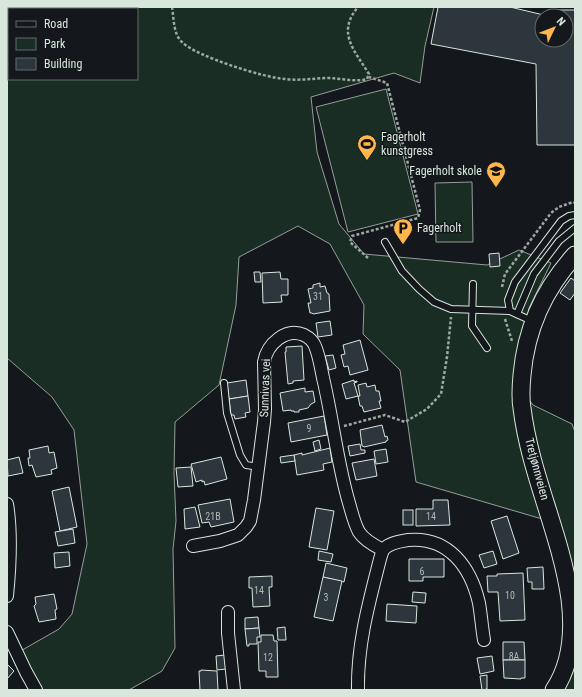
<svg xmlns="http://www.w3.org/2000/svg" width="582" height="697" font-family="'Roboto Condensed',sans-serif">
	<rect width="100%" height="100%" fill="#14181c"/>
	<g fill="#1a2d24" stroke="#939e99" fill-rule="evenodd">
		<path d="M7,7h427l-9,39 -5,37 -26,-10 -83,24 6,55 22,72 25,30 123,11 32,-15 32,13 -22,45 -13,75 17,22 39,19 3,8v258h-25l9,-11 11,-82 -21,-76 -133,-39 -16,-112 -37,-36 1,-29 -34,-61 -32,-18 -59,31 -3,48 -17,80 -44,37 -1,51 2,48 -3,28 2,99 -13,23 -33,19h-86l-26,-37 42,-24 13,-15 15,-70 -13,-114 -22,-33 -45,-39zM9,9h128v70h-128z"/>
		<polygon points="386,89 418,214 348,232 316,107"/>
		<polygon points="472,182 473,242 436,242 435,183"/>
	</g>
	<g fill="#2c363c" stroke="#d8e6dc" fill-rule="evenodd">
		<path d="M438,7h72l38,9v-6h27v135h-38l-1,-81 -105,-20zM542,16h24v24h-24z"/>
		<polygon points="499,253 500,266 490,267 489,254"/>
		<polygon points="254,272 260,272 261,282 255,282"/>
		<polygon points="280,272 281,279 288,279 288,295 281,295 282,302 263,303 262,273"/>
		<polygon points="571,278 575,281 575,293 570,300 560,293"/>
		<polygon points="320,283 320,287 325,286 327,293 329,294 330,311 313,314 312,313 310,313 308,303 311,303 308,289 313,288 313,285"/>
		<polygon points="330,321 332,335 318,337 316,323"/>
		<polygon points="360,340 368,370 350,375 348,366 344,367 341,355 345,354 343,345"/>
		<polygon points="302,346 304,380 293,381 293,383 288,384 285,352 286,352 286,347"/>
		<polygon points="333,355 336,368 329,370 325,356"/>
		<polygon points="246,380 248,396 229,399 227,383"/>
		<polygon points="354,380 354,382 357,381 357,382 354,383 358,396 346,399 342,384"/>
		<polygon points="366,383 367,387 375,385 376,391 379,391 381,401 379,401 381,408 364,412 362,406 360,406 358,396 360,396 358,385"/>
		<polygon points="305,388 305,392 313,391 315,402 311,404 308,408 299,410 299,412 294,412 294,411 291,411 291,410 283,411 280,393"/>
		<polygon points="248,396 250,412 245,413 246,417 235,419 234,415 231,415 229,399"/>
		<polygon points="324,416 327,435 291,442 288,423"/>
		<polygon points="382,425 385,437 387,436 388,440 386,441 386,442 364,447 363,446 362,446 360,430"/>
		<polygon points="319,440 321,449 315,451 313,442"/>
		<polygon points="360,444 361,450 365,450 365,453 350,456 348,446"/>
		<polygon points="48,446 49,453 54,452 57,468 51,470 52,474 36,477 32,465 29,466 28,458 30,458 29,450"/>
		<polygon points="330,448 332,462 323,464 324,470 297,475 294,455 302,453 302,455"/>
		<polygon points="386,449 388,462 376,464 374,451"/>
		<polygon points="294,455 295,461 281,463 280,457"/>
		<polygon points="19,457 23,473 8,476 7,460"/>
		<polygon points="221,457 227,479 205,485 204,481 202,482 202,480 196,482 191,464"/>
		<polygon points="374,459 377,476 356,480 352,463"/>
		<polygon points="191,467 193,486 178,487 176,468"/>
		<polygon points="69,487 77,527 60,531 52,491"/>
		<polygon points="230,499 234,522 211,527 209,522 202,523 198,505"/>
		<polygon points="433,500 448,500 450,525 416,526 416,509 433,509"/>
		<polygon points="195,507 200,527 185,529 184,509"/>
		<polygon points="316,508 334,511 327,550 309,547"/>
		<rect x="403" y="510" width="10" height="15"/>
		<polygon points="507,516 519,553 503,559 491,521"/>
		<polygon points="73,529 75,543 58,546 55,532"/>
		<polygon points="319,551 333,554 331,562 318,560"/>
		<polygon points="493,551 497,564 484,568 479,555"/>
		<polygon points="69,552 70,566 55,568 54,553"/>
		<polygon points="409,559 444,559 444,577 423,577 423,581 409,581"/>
		<polygon points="326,563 347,568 344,582 323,577"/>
		<polygon points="543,567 544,589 532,589 532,582 528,582 527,568"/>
		<polygon points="523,573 525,620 500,621 498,592 488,592 487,576 497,576 497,574"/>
		<polygon points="272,576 272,587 269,587 270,606 253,607 252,588 249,588 249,577"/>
		<polygon points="323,577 342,581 333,621 314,617"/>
		<polygon points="413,592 426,593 425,603 412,602"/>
		<polygon points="54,594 57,609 55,610 56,619 39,622 34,606 36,604 35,597"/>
		<polygon points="387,604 417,606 416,623 386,621"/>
		<polygon points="258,617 259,628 245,629 245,618"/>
		<polygon points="285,627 286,640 278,640 277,628"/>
		<polygon points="259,628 260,637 257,637 257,644 249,644 249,646 247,646 245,629"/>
		<polygon points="261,635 273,635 274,641 277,641 278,677 266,677 266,671 259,671 258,642 261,642"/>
		<polygon points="503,642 524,642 525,660 503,660"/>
		<polygon points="225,655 226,669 217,670 216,656"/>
		<polygon points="492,656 494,671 480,674 477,658"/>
		<polygon points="503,660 525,660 525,678 521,678 521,679 504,678"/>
		<polygon points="7,664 14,671 7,679"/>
		<polygon points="201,670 217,671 218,690 200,690 199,671 201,671"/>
		<polygon points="487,675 487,689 482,690 480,676"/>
	</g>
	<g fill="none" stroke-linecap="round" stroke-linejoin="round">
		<g stroke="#d8e6dc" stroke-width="8">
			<g id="lane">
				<polyline points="385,242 402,271 419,289 434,302 451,309 510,311"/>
				<polyline points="473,284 472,326 487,348"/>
				<polyline points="517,314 534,274 559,241 575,228"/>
				<polyline points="532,321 510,311 508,300 515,282 561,221 569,216 575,215"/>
				<polyline points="224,383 227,413 240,455 246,465 259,467"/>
			</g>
		</g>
		<g stroke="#d8e6dc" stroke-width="14">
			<g id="street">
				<path d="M7,504c5,30 3,62 0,92"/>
				<path d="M193,546l27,-5 18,-6 8,-8 4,-6 4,-21 10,-78 1,-13 -1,-47c3,-18 22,-35 40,-27 4,2 9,6 11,11 4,9 6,22 8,32 10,42 14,84 26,125 3,10 5,20 10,29 5,8 16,14 24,18"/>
				<polyline points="228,612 228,633 234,690"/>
				<polyline points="7,632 26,672 36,690"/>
				<path d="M358,690c-1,-45 11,-88 22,-131 1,-3 2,-7 3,-9 5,-7 18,-9 25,-10 41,-4 63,28 71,63 2,12 3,25 5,37"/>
			</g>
		</g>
		<g stroke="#d8e6dc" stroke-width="19">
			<path id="secondary" d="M554,690c18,-27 20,-59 16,-91 -9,-65 -40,-125 -48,-191 -2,-11 -1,-22 0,-33 4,-46 22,-86 53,-120"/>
		</g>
		<g stroke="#9da8a2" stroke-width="2.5" stroke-dasharray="3 2" stroke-linecap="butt">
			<path d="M172,7c2,11 1,27 10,35 13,14 83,36 103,37 15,2 30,-1 46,-1 12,1 25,4 36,1l2,-5c-14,-23 -33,-41 -11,-67"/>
			<polyline points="368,258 350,242 352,236 418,218 420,210 387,83 369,77"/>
			<polyline points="502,287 505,274 551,213 559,207 573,202 575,203"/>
			<polyline points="505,319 512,341"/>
			<polyline points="344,426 385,415 405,422 427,409 441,394 447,357 451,317"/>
		</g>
		<use href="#lane" stroke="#14181c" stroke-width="6"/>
		<use href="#street" stroke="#14181c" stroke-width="12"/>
		<use href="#secondary" stroke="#14181c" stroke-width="17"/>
	</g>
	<defs>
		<g id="stadium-pin" transform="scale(1)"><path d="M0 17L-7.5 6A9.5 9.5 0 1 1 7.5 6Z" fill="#ffb74d" stroke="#14181c"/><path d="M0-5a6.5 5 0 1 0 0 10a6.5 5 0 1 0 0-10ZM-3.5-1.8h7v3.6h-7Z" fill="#111"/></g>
		<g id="school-pin" transform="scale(1)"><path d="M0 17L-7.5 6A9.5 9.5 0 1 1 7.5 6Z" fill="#ffb74d" stroke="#14181c"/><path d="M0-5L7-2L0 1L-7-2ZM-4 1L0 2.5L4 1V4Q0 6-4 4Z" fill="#111"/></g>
		<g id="parking-pin" transform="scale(1)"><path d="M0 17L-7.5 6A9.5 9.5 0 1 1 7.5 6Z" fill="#ffb74d" stroke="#14181c"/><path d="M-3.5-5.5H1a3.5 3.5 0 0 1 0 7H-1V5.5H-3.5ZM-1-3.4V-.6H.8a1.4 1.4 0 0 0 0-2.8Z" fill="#111"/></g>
	</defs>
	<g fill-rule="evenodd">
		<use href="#stadium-pin" x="367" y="144"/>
		<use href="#school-pin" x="496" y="171"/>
		<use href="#parking-pin" x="403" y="228"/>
	</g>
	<g text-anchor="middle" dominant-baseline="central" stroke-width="3" stroke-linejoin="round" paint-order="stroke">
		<g font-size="10" fill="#adbab4">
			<text x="318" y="296">31</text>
			<text x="309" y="428">9</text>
			<text x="213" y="516">21B</text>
			<text x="431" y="516">14</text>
			<text x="422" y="571">6</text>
			<text x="259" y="590">14</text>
			<text x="510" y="595">10</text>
			<text x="326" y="597">3</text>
			<text x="514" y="656">8A</text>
			<text x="268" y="657">12</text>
		</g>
		<g font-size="12" fill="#d8e6dc" stroke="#14181c" text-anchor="start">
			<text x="381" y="137">Fagerholt<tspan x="381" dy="14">kunstgress</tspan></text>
			<text x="482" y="171" text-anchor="end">Fagerholt skole</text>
			<text x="417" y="228">Fagerholt</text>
		</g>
		<g font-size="12" fill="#d8e6dc" stroke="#14181c">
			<text transform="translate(265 388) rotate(-88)">Sunnivas vei</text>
			<text transform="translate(537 469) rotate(75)">Tretjønnveien</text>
		</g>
	</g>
	<rect width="582" height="697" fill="none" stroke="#d8e6dc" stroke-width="16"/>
	<rect x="8" y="8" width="130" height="72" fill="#14181c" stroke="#626a69"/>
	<rect x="16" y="21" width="20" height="6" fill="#14181c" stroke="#626a69"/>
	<text x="44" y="28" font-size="12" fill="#d8e6dc">Road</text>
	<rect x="16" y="38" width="20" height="12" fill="#1a2d24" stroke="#626a69"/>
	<text x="44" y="48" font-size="12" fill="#d8e6dc">Park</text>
	<rect x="16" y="58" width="20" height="12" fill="#2c363c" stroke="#626a69"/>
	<text x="44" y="68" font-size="12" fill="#d8e6dc">Building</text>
	<g transform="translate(554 28) rotate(47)"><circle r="19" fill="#14181c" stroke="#626a69"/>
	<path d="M0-3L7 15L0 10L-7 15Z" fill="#ffb74d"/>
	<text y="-6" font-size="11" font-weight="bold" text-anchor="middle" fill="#d8e6dc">N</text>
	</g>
</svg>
